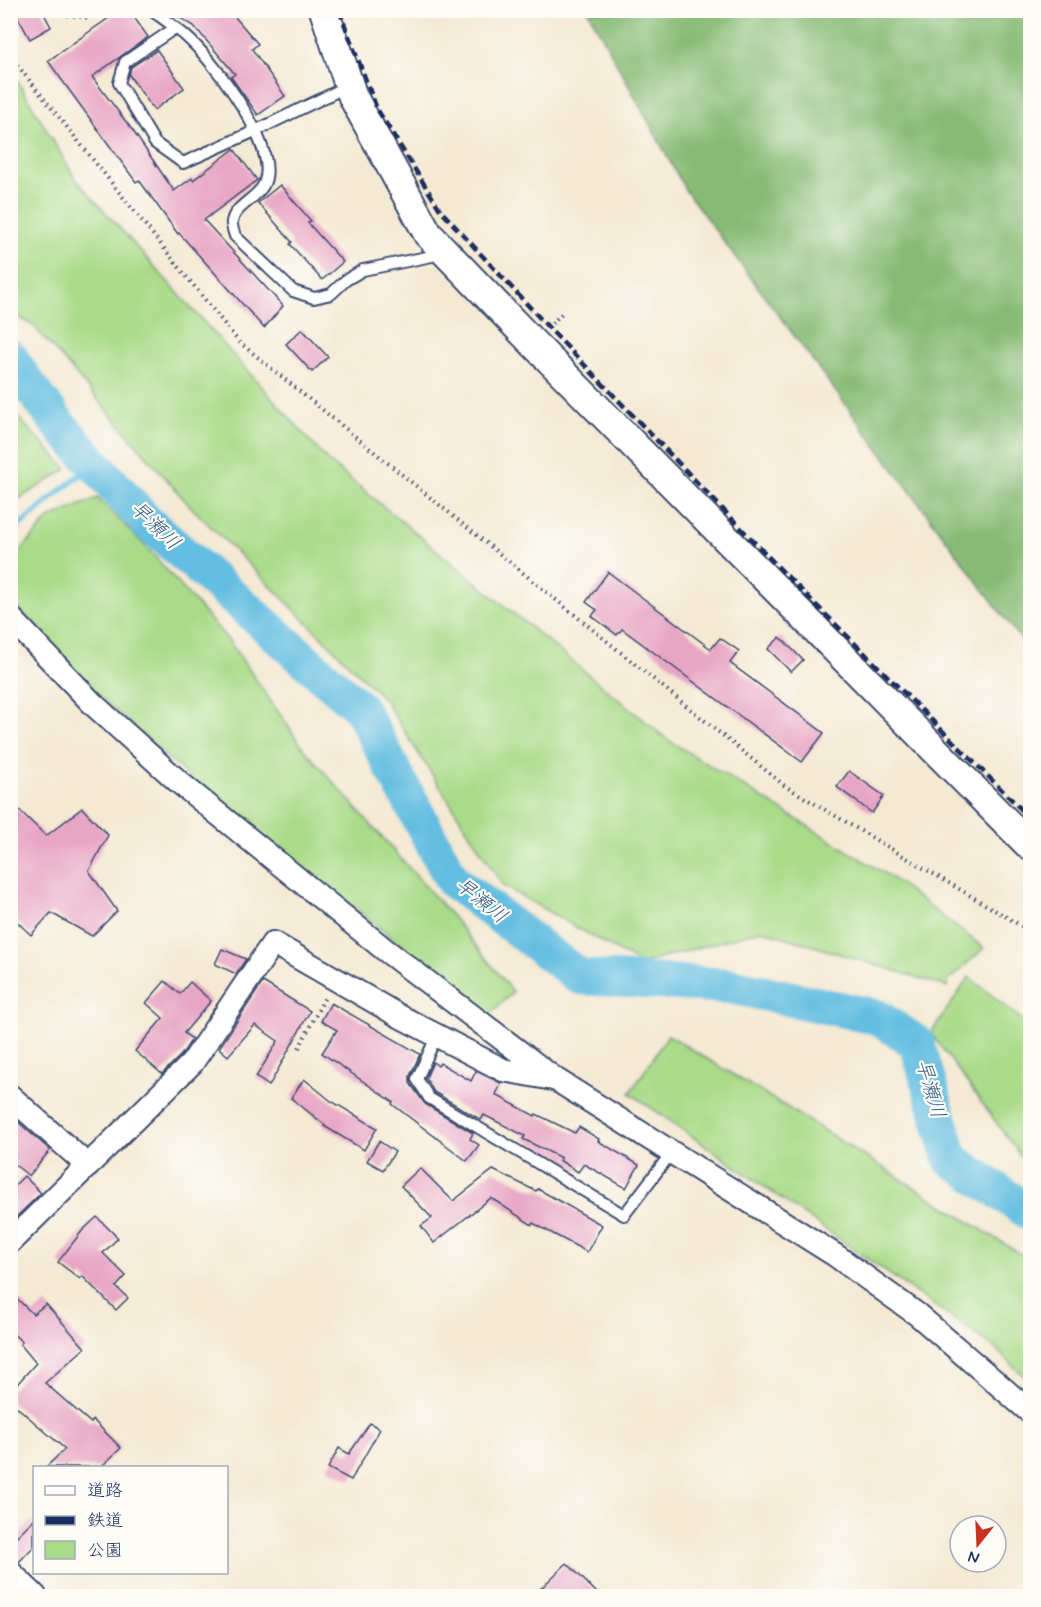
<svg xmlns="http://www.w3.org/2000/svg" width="1041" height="1607" font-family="Mynerve,'Klee One',sans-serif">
	<rect width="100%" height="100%" fill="#fdfcf7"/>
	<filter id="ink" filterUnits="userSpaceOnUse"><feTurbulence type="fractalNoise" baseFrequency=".0167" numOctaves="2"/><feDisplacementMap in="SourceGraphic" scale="12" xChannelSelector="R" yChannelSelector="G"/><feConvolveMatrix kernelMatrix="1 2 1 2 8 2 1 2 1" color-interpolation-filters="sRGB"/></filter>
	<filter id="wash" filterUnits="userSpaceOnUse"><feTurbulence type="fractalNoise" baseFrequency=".008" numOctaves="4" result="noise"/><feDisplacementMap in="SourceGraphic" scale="24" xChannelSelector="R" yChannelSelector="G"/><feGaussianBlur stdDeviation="1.35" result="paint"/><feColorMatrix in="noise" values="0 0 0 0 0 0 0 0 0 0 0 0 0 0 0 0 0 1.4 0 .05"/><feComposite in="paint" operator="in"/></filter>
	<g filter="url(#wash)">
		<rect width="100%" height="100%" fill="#f4e9d3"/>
		<g fill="#aadb89" stroke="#628574" stroke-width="1.5">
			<polygon points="11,70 75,178 328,461 668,740 892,878 984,948 948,981 948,987 761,930 641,964 503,886 384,699 188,504 34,326 11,312"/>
			<polygon points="11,410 67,469 11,504"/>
			<polygon points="98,498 149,550 229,641 304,749 450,914 513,992 486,1018 358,910 200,787 88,686 11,600 10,562 50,518"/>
			<polygon points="969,977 1030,1026 1030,1169 931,1033"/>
			<polygon points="668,1035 783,1105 1030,1260 1030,1382 995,1348 630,1093"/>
		</g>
		<polygon fill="#87bb75" stroke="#51756a" stroke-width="1.5" points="588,11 1030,11 1030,652 686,191"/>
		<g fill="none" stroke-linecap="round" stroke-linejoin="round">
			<polyline stroke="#63bee1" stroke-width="6" points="10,533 93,464"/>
			<polyline stroke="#63bee1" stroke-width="36" points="10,357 23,377 60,426 148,523 360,708 453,881 580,977 730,986 877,1017 917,1043 951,1159 1030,1213"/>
		</g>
		<g id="blocks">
			<g fill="#e8a6c5">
				<polygon points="14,10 42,10 51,27 30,39"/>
				<polygon points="120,10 129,10 148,37 92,77 133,131 174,191 192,178 193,180 234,149 257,180 204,220 283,306 264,328 179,233 178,234 139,180 136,182 48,61"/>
				<polygon points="167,10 229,10 258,44 252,49 285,96 258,115 231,77 235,74 194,26"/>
				<polygon points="157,50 184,88 154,110 129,75 131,67"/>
				<polygon points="280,185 311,221 308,223 343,262 322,280 290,244 292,242 258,203"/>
				<polygon points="302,329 328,357 312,372 286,344"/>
				<polygon points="608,572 711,649 720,638 739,651 730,663 824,733 802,762 622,629 617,635 592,616 597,610 586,602"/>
				<polygon points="780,637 803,660 791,672 768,649"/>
				<polygon points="849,771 884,796 872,813 837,787"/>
				<polygon points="10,801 46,836 82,808 108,835 89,871 117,911 92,936 51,913 31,935 10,915"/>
				<polygon points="222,949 246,959 236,974 215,964"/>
				<polygon points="165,981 180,994 190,982 211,1001 184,1033 192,1039 182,1054 162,1074 135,1051 163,1018 146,1003"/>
				<polygon points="263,982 310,1011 269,1086 256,1077 278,1041 255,1025 228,1056 219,1048"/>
				<polygon points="331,1003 420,1054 410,1076 410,1083 425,1104 473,1133 470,1139 479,1145 467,1161 392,1104 393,1102 322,1053 337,1030 321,1021"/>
				<polygon points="433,1062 438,1066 440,1063 471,1081 476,1071 501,1083 496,1095 535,1116 536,1114 575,1133 579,1127 599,1139 598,1141 639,1165 626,1188 584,1164 578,1172 559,1160 561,1158 523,1139 525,1136 484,1115 481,1120 434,1092 426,1078"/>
				<polygon points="304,1079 331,1101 377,1128 364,1150 324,1126 325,1125 291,1098"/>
				<polygon points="10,1115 50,1150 29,1176 10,1161"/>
				<polygon points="379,1141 395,1152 383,1170 367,1161"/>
				<polygon points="420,1168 453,1201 493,1170 536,1191 538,1189 602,1225 587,1252 533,1223 532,1225 491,1198 434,1243 421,1226 432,1218 401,1186"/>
				<polygon points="24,1176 41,1193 10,1223 10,1190"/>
				<polygon points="97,1217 118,1238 103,1253 126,1276 116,1287 128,1298 116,1310 82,1276 80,1279 58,1262 82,1231"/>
				<polygon points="10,1292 33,1314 46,1304 85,1348 45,1383 91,1423 93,1420 121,1448 101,1467 46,1467 65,1449 10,1401 10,1392 36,1363 20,1344 22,1342 10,1331"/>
				<polygon points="370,1423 380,1429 351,1480 328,1468 339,1448 349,1454"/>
				<polygon points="34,1519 34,1546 19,1562 10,1555 10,1543"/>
				<polygon points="567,1563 600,1596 533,1596"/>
			</g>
		</g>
	</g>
	<g filter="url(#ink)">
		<use href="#blocks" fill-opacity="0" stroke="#3c4b70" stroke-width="1.5"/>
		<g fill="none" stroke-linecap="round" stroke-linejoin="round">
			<g stroke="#3c4b70" stroke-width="14">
				<g id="service">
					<path d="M151,10c14,10 28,19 40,31 26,25 89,107 73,143 -6,14 -30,22 -32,38 -1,4 2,10 3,14l58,55 21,7 17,-4 15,-14 17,-10 69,-14"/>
					<polyline points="175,28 125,62 119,83 155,143 183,163 255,131 348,86"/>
					<polyline points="437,1035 417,1079 429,1098 624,1215 672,1152"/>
				</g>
			</g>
			<g stroke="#3c4b70" stroke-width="26">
				<g id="minor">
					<polyline points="10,617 94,705 180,783 384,949 555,1079 835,1255 918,1315 1030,1412"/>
					<polyline points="10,1096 88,1166"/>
					<polyline points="10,1242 192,1063 273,943 401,1017 503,1070 553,1079"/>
					<polyline points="10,1572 35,1596"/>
				</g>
			</g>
			<g stroke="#3c4b70" stroke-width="32">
				<polyline id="tertiary" points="324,10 353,97 428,234 534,344 1030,846"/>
			</g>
			<g stroke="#3c4b70" stroke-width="4" stroke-dasharray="1.5 4.5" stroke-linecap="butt">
				<polyline points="64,10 68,15 89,18 98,10"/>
				<polyline points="10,56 239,342 785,786 1030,931"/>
				<polyline points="548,328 563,312"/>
				<polyline points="299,1048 326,995"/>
			</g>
			<use href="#service" stroke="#fff" stroke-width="10"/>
			<use href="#minor" stroke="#fff" stroke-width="22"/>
			<use href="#tertiary" stroke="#fff" stroke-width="28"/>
			<polyline stroke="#1b2f5e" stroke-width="4.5" stroke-dasharray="9 4.5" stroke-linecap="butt" points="339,10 377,109 441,211 549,328 783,572 1030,818"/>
		</g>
	</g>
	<g text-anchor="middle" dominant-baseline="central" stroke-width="4.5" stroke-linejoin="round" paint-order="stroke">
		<g font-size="20" font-style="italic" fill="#315a85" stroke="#fdfcf7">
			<text transform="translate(155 526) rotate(44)">早瀬川</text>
			<text transform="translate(481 901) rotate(39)">早瀬川</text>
			<text transform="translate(930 1089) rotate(74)">早瀬川</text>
		</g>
	</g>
	<rect width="1041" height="1607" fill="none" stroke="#fdfcf7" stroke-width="36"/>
	<rect x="33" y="1466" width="195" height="108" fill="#fdfcf7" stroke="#a3aaba" stroke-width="1.5"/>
	<rect x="45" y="1486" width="30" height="9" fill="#ffffff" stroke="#a3aaba" stroke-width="1.5"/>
	<text x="87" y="1496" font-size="18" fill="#1b2f5e">道路</text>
	<rect x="45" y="1516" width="30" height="9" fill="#1b2f5e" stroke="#a3aaba" stroke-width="1.5"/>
	<text x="87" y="1526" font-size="18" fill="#1b2f5e">鉄道</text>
	<rect x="45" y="1541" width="30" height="18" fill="#aadb89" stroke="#a3aaba" stroke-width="1.5"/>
	<text x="87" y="1556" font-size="18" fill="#1b2f5e">公園</text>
	<g transform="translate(978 1544) rotate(198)"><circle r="28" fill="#fdfcf7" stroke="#a3aaba" stroke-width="1.5"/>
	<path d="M0-4.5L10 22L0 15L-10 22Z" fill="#c8321e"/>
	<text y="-9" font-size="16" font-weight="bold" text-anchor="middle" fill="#1b2f5e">N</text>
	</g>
</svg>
